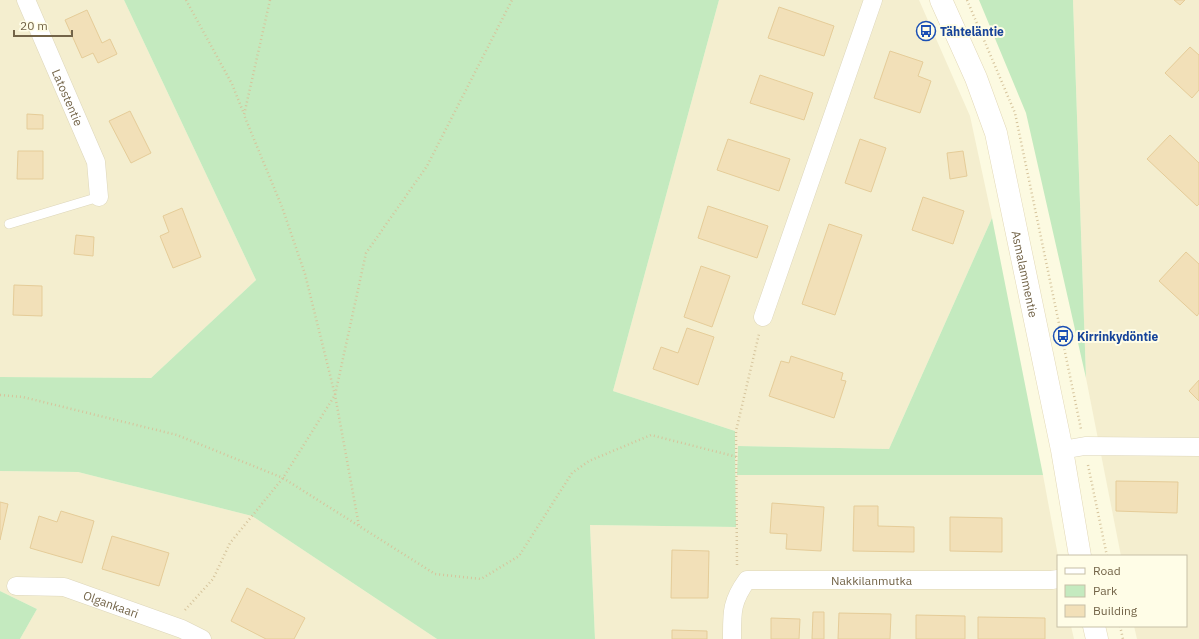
<svg xmlns="http://www.w3.org/2000/svg" width="1199" height="639" font-family="'IBM Plex Sans',sans-serif">
	<rect width="100%" height="100%" fill="#fcfae1"/>
	<g fill="#f4eecf">
		<polygon points="0,0 124,0 256,280 151,378 0,377"/>
		<polygon points="719,0 919,0 970,116 992,218 889,449 738,446 737,475 1043,475 1058,556 1058,626 1071,626 1074,639 595,639 590,525 736,527 735,431 613,391"/>
		<polygon points="1073,0 1199,0 1199,639 1137,639 1134,626 1186,626 1186,556 1121,556 1086,378"/>
		<polygon points="0,471 78,472 252,516 437,639 20,639 37,609 0,591"/>
	</g>
	<g fill="#c4eabf">
		<polygon points="124,0 719,0 613,391 735,431 736,527 590,525 595,639 437,639 252,516 78,472 0,471 0,377 151,378 256,280"/>
		<polygon points="979,0 1073,0 1086,378 1026,113"/>
		<polygon points="992,218 1043,475 737,475 738,446 889,449"/>
		<polygon points="0,591 37,609 20,639 0,639"/>
	</g>
	<g fill="#f2e0b8" stroke="#e5cc98">
		<polygon points="1174,0 1185,0 1180,5"/>
		<polygon points="779,7 834,26 824,56 768,38"/>
		<polygon points="87,10 102,43 110,39 117,54 98,63 93,53 82,58 65,20"/>
		<polygon points="1190,47 1199,55 1199,90 1192,98 1165,73"/>
		<polygon points="890,51 923,62 918,76 931,81 920,113 874,98"/>
		<polygon points="760,75 813,93 804,120 750,103"/>
		<polygon points="130,111 151,153 131,163 109,121"/>
		<polygon points="27,114 43,115 43,129 27,129"/>
		<polygon points="1170,135 1199,163 1199,204 1197,206 1147,159"/>
		<polygon points="728,139 790,159 779,191 717,170"/>
		<polygon points="860,139 886,148 871,192 845,183"/>
		<polygon points="18,151 43,151 43,179 17,179"/>
		<polygon points="963,151 967,176 950,179 947,153"/>
		<polygon points="923,197 964,211 953,244 912,230"/>
		<polygon points="708,206 768,226 757,258 698,238"/>
		<polygon points="182,208 201,257 173,268 160,236 169,232 163,216"/>
		<polygon points="829,224 862,235 835,315 802,304"/>
		<polygon points="76,235 94,237 93,256 74,254"/>
		<polygon points="1186,252 1199,264 1199,313 1197,316 1159,281"/>
		<polygon points="701,266 730,276 712,327 684,317"/>
		<polygon points="14,285 42,286 42,316 13,315"/>
		<polygon points="687,328 714,337 698,385 653,369 661,347 678,353"/>
		<polygon points="791,356 843,373 841,380 846,381 834,418 769,396 781,361 789,363"/>
		<polygon points="1199,380 1199,401 1189,391"/>
		<polygon points="1116,481 1178,482 1177,513 1116,511"/>
		<polygon points="0,502 8,504 0,540"/>
		<polygon points="772,503 824,507 821,551 786,549 787,534 770,533"/>
		<polygon points="854,506 878,506 878,526 914,527 914,552 853,551"/>
		<polygon points="61,511 94,521 82,563 30,548 39,516 57,522"/>
		<polygon points="950,517 1002,518 1002,552 950,551"/>
		<polygon points="112,536 169,553 159,586 102,569"/>
		<polygon points="672,550 709,551 708,598 671,598"/>
		<polygon points="247,588 305,618 294,639 266,639 231,621"/>
		<polygon points="813,612 824,612 824,639 812,639"/>
		<polygon points="839,613 891,614 890,639 838,639"/>
		<polygon points="916,615 965,616 965,639 916,639"/>
		<polygon points="978,617 1045,618 1045,639 978,639"/>
		<polygon points="771,618 800,619 799,639 771,639"/>
		<polygon points="672,630 707,631 707,639 672,639"/>
	</g>
	<g fill="none" stroke-linecap="round" stroke-linejoin="round">
		<g stroke="#ddd6ba" stroke-width="10">
			<polyline id="lane" points="9,224 99,197"/>
		</g>
		<g stroke="#ddd6ba" stroke-width="19">
			<g id="street">
				<path id="s1" d="M26,0l70,162 3,35"/>
				<polyline points="763,317 873,0"/>
				<polyline points="1062,450 1085,446 1199,447"/>
				<path id="s2" d="M16,586l48,1 118,42 20,10"/>
				<path id="s3" d="M732,639c0,-26 -1,-37 15,-59h305l6,-1"/>
			</g>
		</g>
		<g stroke="#e2d8b7" stroke-width="23">
			<g id="secondary">
				<path id="s4" d="M941,0l35,78 20,55 66,317 18,106"/>
				<polyline points="1094,626 1097,639"/>
			</g>
		</g>
		<g stroke="#d6c49c" stroke-width="2.5" stroke-dasharray="1 3" stroke-linecap="butt">
			<polyline points="186,0 232,84 244,114"/>
			<polyline points="270,0 244,115 282,207 305,274 335,395 359,526"/>
			<polyline points="967,0 1015,113 1081,429"/>
			<polyline points="0,395 23,397 177,435 283,478 435,574 481,579 519,556 572,473 589,461 651,435 737,457"/>
			<polyline points="1088,465 1107,556"/>
			<polyline points="737,565 736,431 759,334"/>
			<polyline points="185,610 213,579 230,543 283,478 335,395 366,253 427,166 512,0"/>
			<polyline points="1120,626 1123,639"/>
		</g>
		<use href="#lane" stroke="#fff" stroke-width="9"/>
		<use href="#street" stroke="#fff" stroke-width="18"/>
		<use href="#secondary" stroke="#fff" stroke-width="22"/>
	</g>
	<defs>
		<g id="bus-ring" transform="scale(1)"><circle r="9.5" fill="#fffde7" stroke="#1a4fb4" stroke-width="1.5"/><path d="M-5-6H5V4H4V6H2V4H-2V6H-4V4H-5ZM-3.5-4V0h7V-4ZM-3.5 1.2v1.5H-2V1.2ZM2 1.2v1.5H3.5V1.2Z" fill="#1a4fb4"/></g>
	</defs>
	<g fill-rule="evenodd">
		<use href="#bus-ring" x="926" y="31"/>
		<use href="#bus-ring" x="1063" y="336"/>
	</g>
	<g text-anchor="middle" dominant-baseline="central" stroke-width="4" stroke-linejoin="round" paint-order="stroke">
		<g font-size="12" font-weight="bold" fill="#164399" stroke="#fffde7" text-anchor="start">
			<text x="940" y="31">Tähteläntie</text>
			<text x="1077" y="336">Kirrinkydöntie</text>
		</g>
		<g font-size="12" fill="#736448" stroke="#fffde7">
			<text stroke="none"><textPath href="#s1" startOffset="106">Latostentie</textPath></text>
			<text stroke="none"><textPath href="#s4" startOffset="288">Asmalammentie</textPath></text>
			<text stroke="none"><textPath href="#s3" startOffset="187">Nakkilanmutka</textPath></text>
			<text stroke="none"><textPath href="#s2" startOffset="98">Olgankaari</textPath></text>
		</g>
	</g>
	<rect x="1057" y="555" width="130" height="72" fill="#fffde7" stroke="#c7c0a7"/>
	<rect x="1065" y="568" width="20" height="6" fill="#ffffff" stroke="#c7c0a7"/>
	<text x="1093" y="575" font-size="12" fill="#736448">Road</text>
	<rect x="1065" y="585" width="20" height="12" fill="#c4eabf" stroke="#c7c0a7"/>
	<text x="1093" y="595" font-size="12" fill="#736448">Park</text>
	<rect x="1065" y="605" width="20" height="12" fill="#f2e0b8" stroke="#c7c0a7"/>
	<text x="1093" y="615" font-size="12" fill="#736448">Building</text>
	<path d="M14 30v6h58v-6" fill="none" stroke="#736448" stroke-width="2"/>
	<text x="20" y="30" font-size="12" fill="#736448" stroke="#fffde7" stroke-width="3" paint-order="stroke">20 m</text>
</svg>
